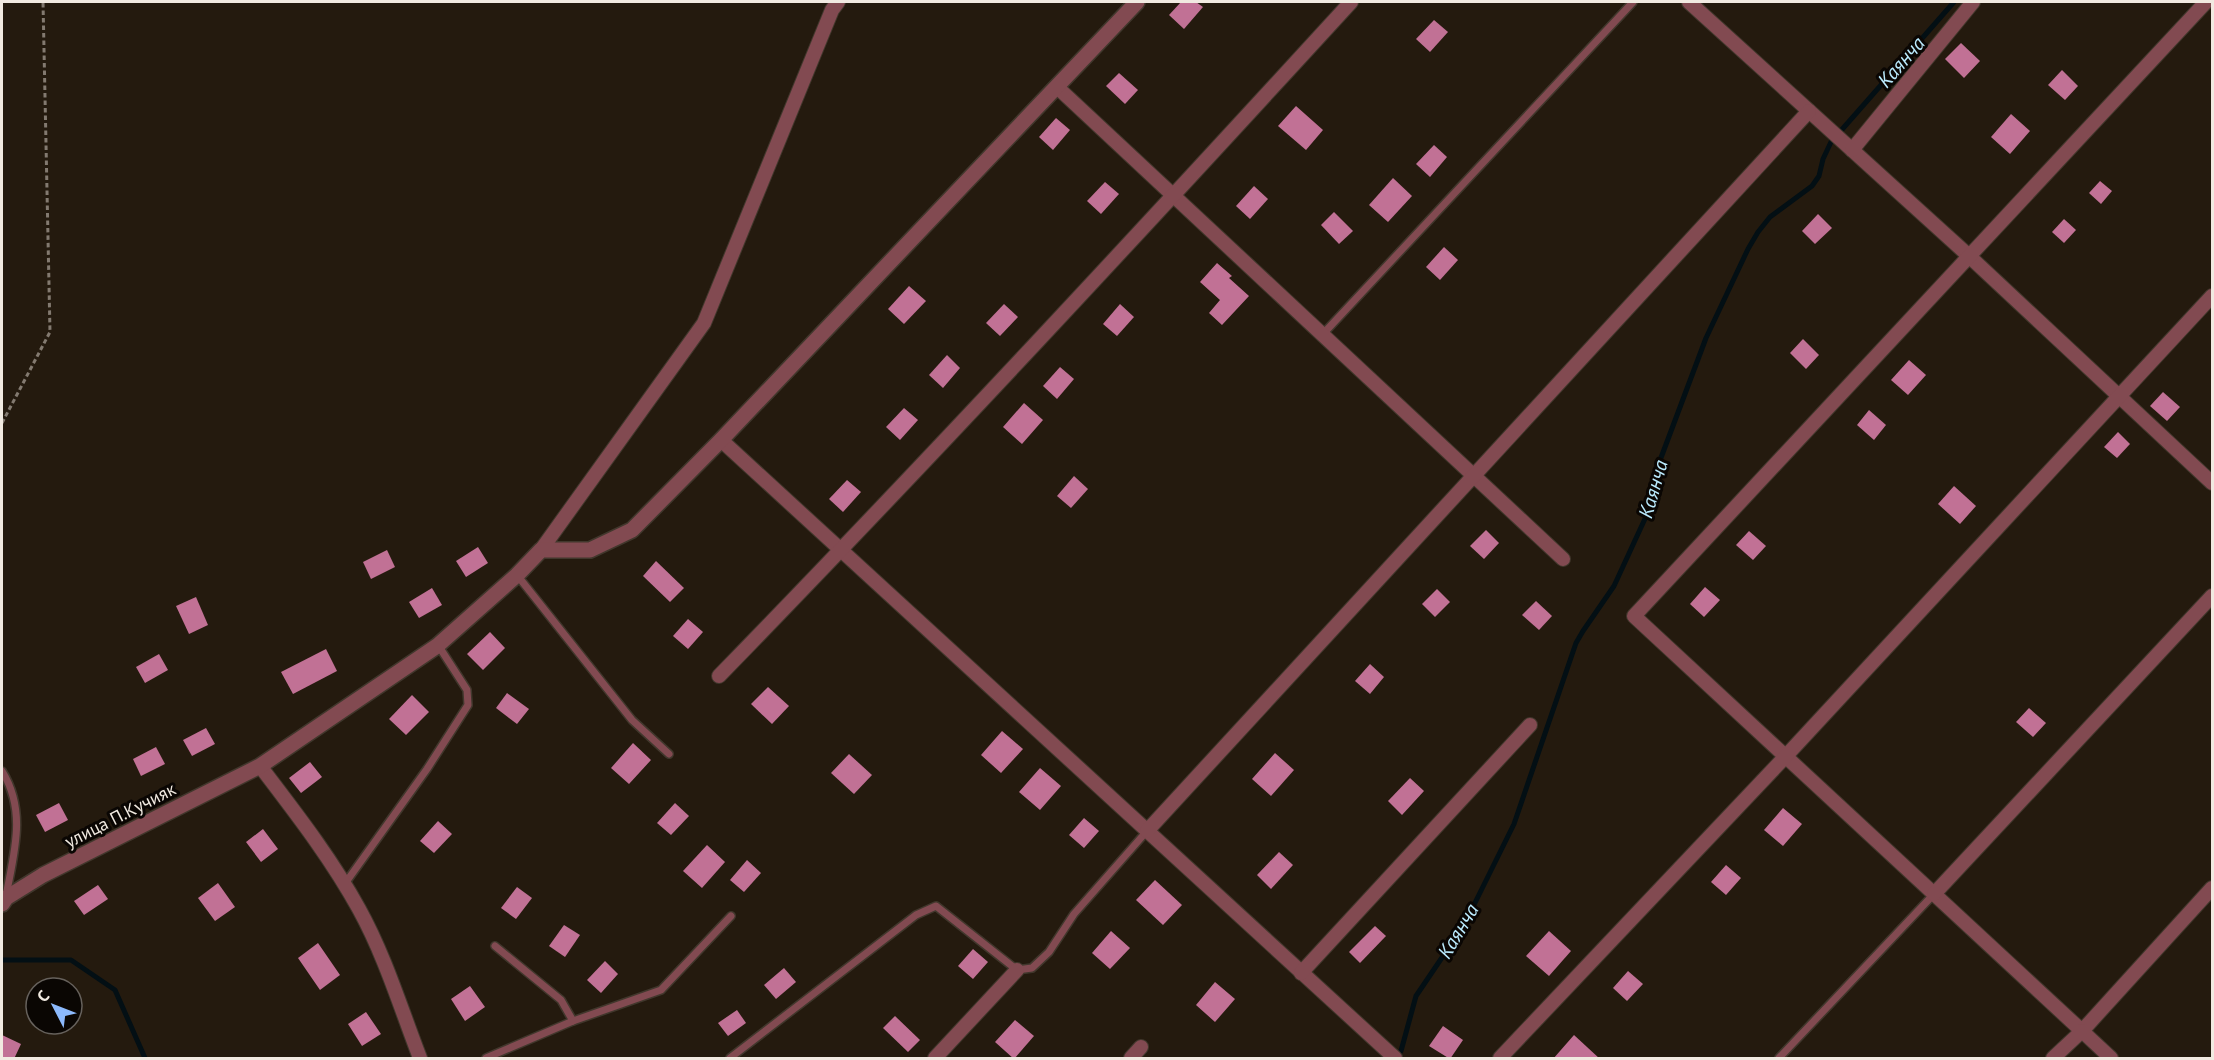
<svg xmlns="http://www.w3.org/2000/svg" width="2214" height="1060" font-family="'PT Sans',sans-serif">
	<rect width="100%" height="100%" fill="#241a0e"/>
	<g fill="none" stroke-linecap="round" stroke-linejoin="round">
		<g stroke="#030f14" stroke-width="5">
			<polyline points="2,960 71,960 115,990 145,1058"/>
			<polyline points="1401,1051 1416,996 1464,925 1514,824 1576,643 1583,631 1614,586 1649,510 1654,488 1653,479 1706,338 1748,249 1758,232 1770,217 1812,186 1819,176 1823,159 1831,142 1954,2"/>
		</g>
	</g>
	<g fill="#c17195">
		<polygon points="1181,2 1196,2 1203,7 1184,29 1169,15"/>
		<polygon points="1434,20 1448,32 1430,52 1416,39"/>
		<polygon points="1961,43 1980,61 1964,78 1945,59"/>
		<polygon points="2062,70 2078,86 2065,100 2048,85"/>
		<polygon points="1119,73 1138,90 1125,104 1106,86"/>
		<polygon points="1296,106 1323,130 1306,150 1278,126"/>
		<polygon points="2011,114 2030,131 2010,154 1991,137"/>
		<polygon points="1056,118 1070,130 1053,150 1039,137"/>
		<polygon points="1434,145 1447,157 1430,177 1416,164"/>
		<polygon points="1393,178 1412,196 1388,222 1369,205"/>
		<polygon points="2100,181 2112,191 2101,204 2089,193"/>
		<polygon points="1105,182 1119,194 1101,214 1087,201"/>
		<polygon points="1254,186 1268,199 1250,219 1236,206"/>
		<polygon points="1334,212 1353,231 1339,244 1321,225"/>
		<polygon points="1818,214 1832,228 1815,244 1802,231"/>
		<polygon points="2064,219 2076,230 2064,243 2052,232"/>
		<polygon points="1444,247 1458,260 1440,280 1426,267"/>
		<polygon points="1217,263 1232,276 1229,278 1249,296 1222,325 1209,313 1220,300 1200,282"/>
		<polygon points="909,286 926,301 904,324 888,309"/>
		<polygon points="1004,304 1018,317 1000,336 986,323"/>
		<polygon points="1120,304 1134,317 1117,336 1103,324"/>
		<polygon points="1803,339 1819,355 1806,369 1790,353"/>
		<polygon points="947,355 960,368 943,388 929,375"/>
		<polygon points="1909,360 1926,375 1908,395 1891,380"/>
		<polygon points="1060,367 1074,379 1057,399 1043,386"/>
		<polygon points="2163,392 2180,407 2167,421 2150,406"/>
		<polygon points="1024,403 1043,420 1022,444 1003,427"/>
		<polygon points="904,408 918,420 900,440 886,427"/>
		<polygon points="1869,410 1886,425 1874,440 1857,425"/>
		<polygon points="2118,432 2130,444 2117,458 2104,447"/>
		<polygon points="1074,476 1088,489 1071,508 1057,496"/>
		<polygon points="847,480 861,492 843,512 829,499"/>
		<polygon points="1954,486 1976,506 1960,524 1938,504"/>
		<polygon points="1486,530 1499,543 1484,559 1470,546"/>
		<polygon points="1749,531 1766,546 1753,560 1736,545"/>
		<polygon points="478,547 488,563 466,577 456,561"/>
		<polygon points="387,550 395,567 371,579 363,562"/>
		<polygon points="656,561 684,588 670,602 643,576"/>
		<polygon points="1705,587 1720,600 1704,617 1690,604"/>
		<polygon points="432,588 442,605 419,618 409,602"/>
		<polygon points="1437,589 1450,602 1435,617 1422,604"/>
		<polygon points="196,597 208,625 189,634 176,606"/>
		<polygon points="1536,601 1552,616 1539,630 1522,615"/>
		<polygon points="688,619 703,632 688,649 673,636"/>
		<polygon points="490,632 505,648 483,670 467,654"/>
		<polygon points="326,649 337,671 293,694 281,672"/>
		<polygon points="159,654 168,670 145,683 136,667"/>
		<polygon points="1370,664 1384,677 1370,694 1355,681"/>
		<polygon points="768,687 789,706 772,724 751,704"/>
		<polygon points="507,693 529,709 517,724 496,708"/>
		<polygon points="412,695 429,712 406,735 389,719"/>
		<polygon points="2029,708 2046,723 2033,737 2016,722"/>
		<polygon points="206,728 215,744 192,756 183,740"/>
		<polygon points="1002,731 1023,749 1001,773 981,755"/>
		<polygon points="633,743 651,760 629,784 611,768"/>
		<polygon points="156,747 165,764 141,776 133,759"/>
		<polygon points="1275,753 1294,770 1271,796 1252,779"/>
		<polygon points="849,754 872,775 854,794 831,773"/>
		<polygon points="310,762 322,777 301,793 289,778"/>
		<polygon points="1040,768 1061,786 1040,810 1019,792"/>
		<polygon points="1410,778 1424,791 1402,815 1388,801"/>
		<polygon points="59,803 68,820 45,832 36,815"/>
		<polygon points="675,803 689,816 671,835 657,823"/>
		<polygon points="1783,808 1802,824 1783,846 1764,830"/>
		<polygon points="1084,818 1099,831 1084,848 1069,835"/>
		<polygon points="438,821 452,834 434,853 420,841"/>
		<polygon points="263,829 278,849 261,862 246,842"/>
		<polygon points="707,845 725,862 702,888 683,871"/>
		<polygon points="1279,852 1293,865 1271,889 1257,875"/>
		<polygon points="747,860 761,873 744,892 730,880"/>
		<polygon points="1726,865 1741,878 1726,895 1711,882"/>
		<polygon points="1155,880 1182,905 1163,925 1136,900"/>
		<polygon points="218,883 235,907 215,921 198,898"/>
		<polygon points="98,885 108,899 84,915 74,901"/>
		<polygon points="517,887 532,898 516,919 501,908"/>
		<polygon points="564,925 580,935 565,957 549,946"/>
		<polygon points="1375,926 1386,936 1360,963 1349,952"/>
		<polygon points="1111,931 1130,948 1110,969 1092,953"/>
		<polygon points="1549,931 1571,951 1549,976 1526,956"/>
		<polygon points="318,943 340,975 320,990 298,958"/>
		<polygon points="973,949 988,962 973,979 958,966"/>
		<polygon points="605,961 618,974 601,993 587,980"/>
		<polygon points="784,968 796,982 776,999 764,985"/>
		<polygon points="1628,971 1643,984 1627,1001 1613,988"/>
		<polygon points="1215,982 1235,999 1215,1022 1196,1005"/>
		<polygon points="470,986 485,1007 465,1021 451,999"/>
		<polygon points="737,1010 746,1023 728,1036 718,1023"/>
		<polygon points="366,1012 381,1034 362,1046 348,1024"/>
		<polygon points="895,1016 920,1040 908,1052 883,1028"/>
		<polygon points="1015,1020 1034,1036 1014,1059 995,1042"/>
		<polygon points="1443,1026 1463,1040 1450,1059 1429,1046"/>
		<polygon points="2,1035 21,1044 14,1059 2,1059"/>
		<polygon points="1574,1035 1600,1059 1553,1059"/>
	</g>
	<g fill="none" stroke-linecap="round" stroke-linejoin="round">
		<g stroke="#41372c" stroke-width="10">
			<g id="service">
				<polyline points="1323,334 1633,2"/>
				<polyline points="517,575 632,720 669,754"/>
				<path d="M2,771c25,40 12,82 4,125"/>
				<polyline points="344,885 427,769 468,705 467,690 438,645"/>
				<polyline points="495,946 561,1000 573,1021"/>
				<polyline points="486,1058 573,1021 661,990 731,916"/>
				<polyline points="730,1058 916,915 936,906 1017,970 1032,968 1049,952 1074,914 1147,831"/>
				<polyline points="1779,1058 1934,894"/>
			</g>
		</g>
		<g stroke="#41372c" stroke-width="16">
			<g id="minor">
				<polyline points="1689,2 1969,256 2212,483"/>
				<polyline points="2206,2 1634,616 2082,1031 2212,888"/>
				<polyline points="1057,87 1563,559"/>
				<polyline points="1852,150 1973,2"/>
				<polyline points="721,440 1395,1058"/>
				<polyline points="541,550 704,323 832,10 838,2"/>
				<path d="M719,676c215,-221 424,-447 632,-674"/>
				<path d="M260,766c35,46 71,92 99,143 26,47 42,100 61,149"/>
				<polyline points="1147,831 1809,111"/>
				<polyline points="1934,894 2212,596"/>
				<polyline points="1301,973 1530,725"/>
				<polyline points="935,1058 1017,970"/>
				<polyline points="1131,1058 1141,1047"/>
				<polyline points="1500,1058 1785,757 2212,296"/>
				<polyline points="2053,1058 2082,1031 2111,1058"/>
			</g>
		</g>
		<g stroke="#41372c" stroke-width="18">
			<polyline id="tertiary" points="2,904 6,898 43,875 260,766 437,646 517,575 541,550 590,550 632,530 721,440 1137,2"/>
		</g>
		<polyline stroke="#837a70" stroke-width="3" stroke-dasharray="4.5 3" stroke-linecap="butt" points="2,423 50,332 43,2"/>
		<use href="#service" stroke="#824a51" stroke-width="7"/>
		<use href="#minor" stroke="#824a51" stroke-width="14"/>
		<use href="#tertiary" stroke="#824a51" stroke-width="15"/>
	</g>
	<g text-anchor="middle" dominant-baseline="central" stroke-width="6" stroke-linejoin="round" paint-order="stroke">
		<g font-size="18" fill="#f1eae1" stroke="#0a0603">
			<text transform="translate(120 815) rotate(-27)">улица П.Кучияк</text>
		</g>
		<g font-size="20" font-style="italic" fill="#bbebfe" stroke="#0a0603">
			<text transform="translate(1901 62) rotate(-49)">Каянча</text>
			<text transform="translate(1653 489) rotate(-74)">Каянча</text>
			<text transform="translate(1458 931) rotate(-59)">Каянча</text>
		</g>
	</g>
	<rect width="2214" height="1060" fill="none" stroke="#f1eae1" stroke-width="6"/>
	<g transform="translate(54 1006) rotate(312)"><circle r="28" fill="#0a0603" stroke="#66615c" stroke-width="1.5"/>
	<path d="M0-4.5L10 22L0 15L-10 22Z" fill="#8cb9fc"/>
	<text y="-9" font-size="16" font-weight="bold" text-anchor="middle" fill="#f1eae1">С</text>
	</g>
</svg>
